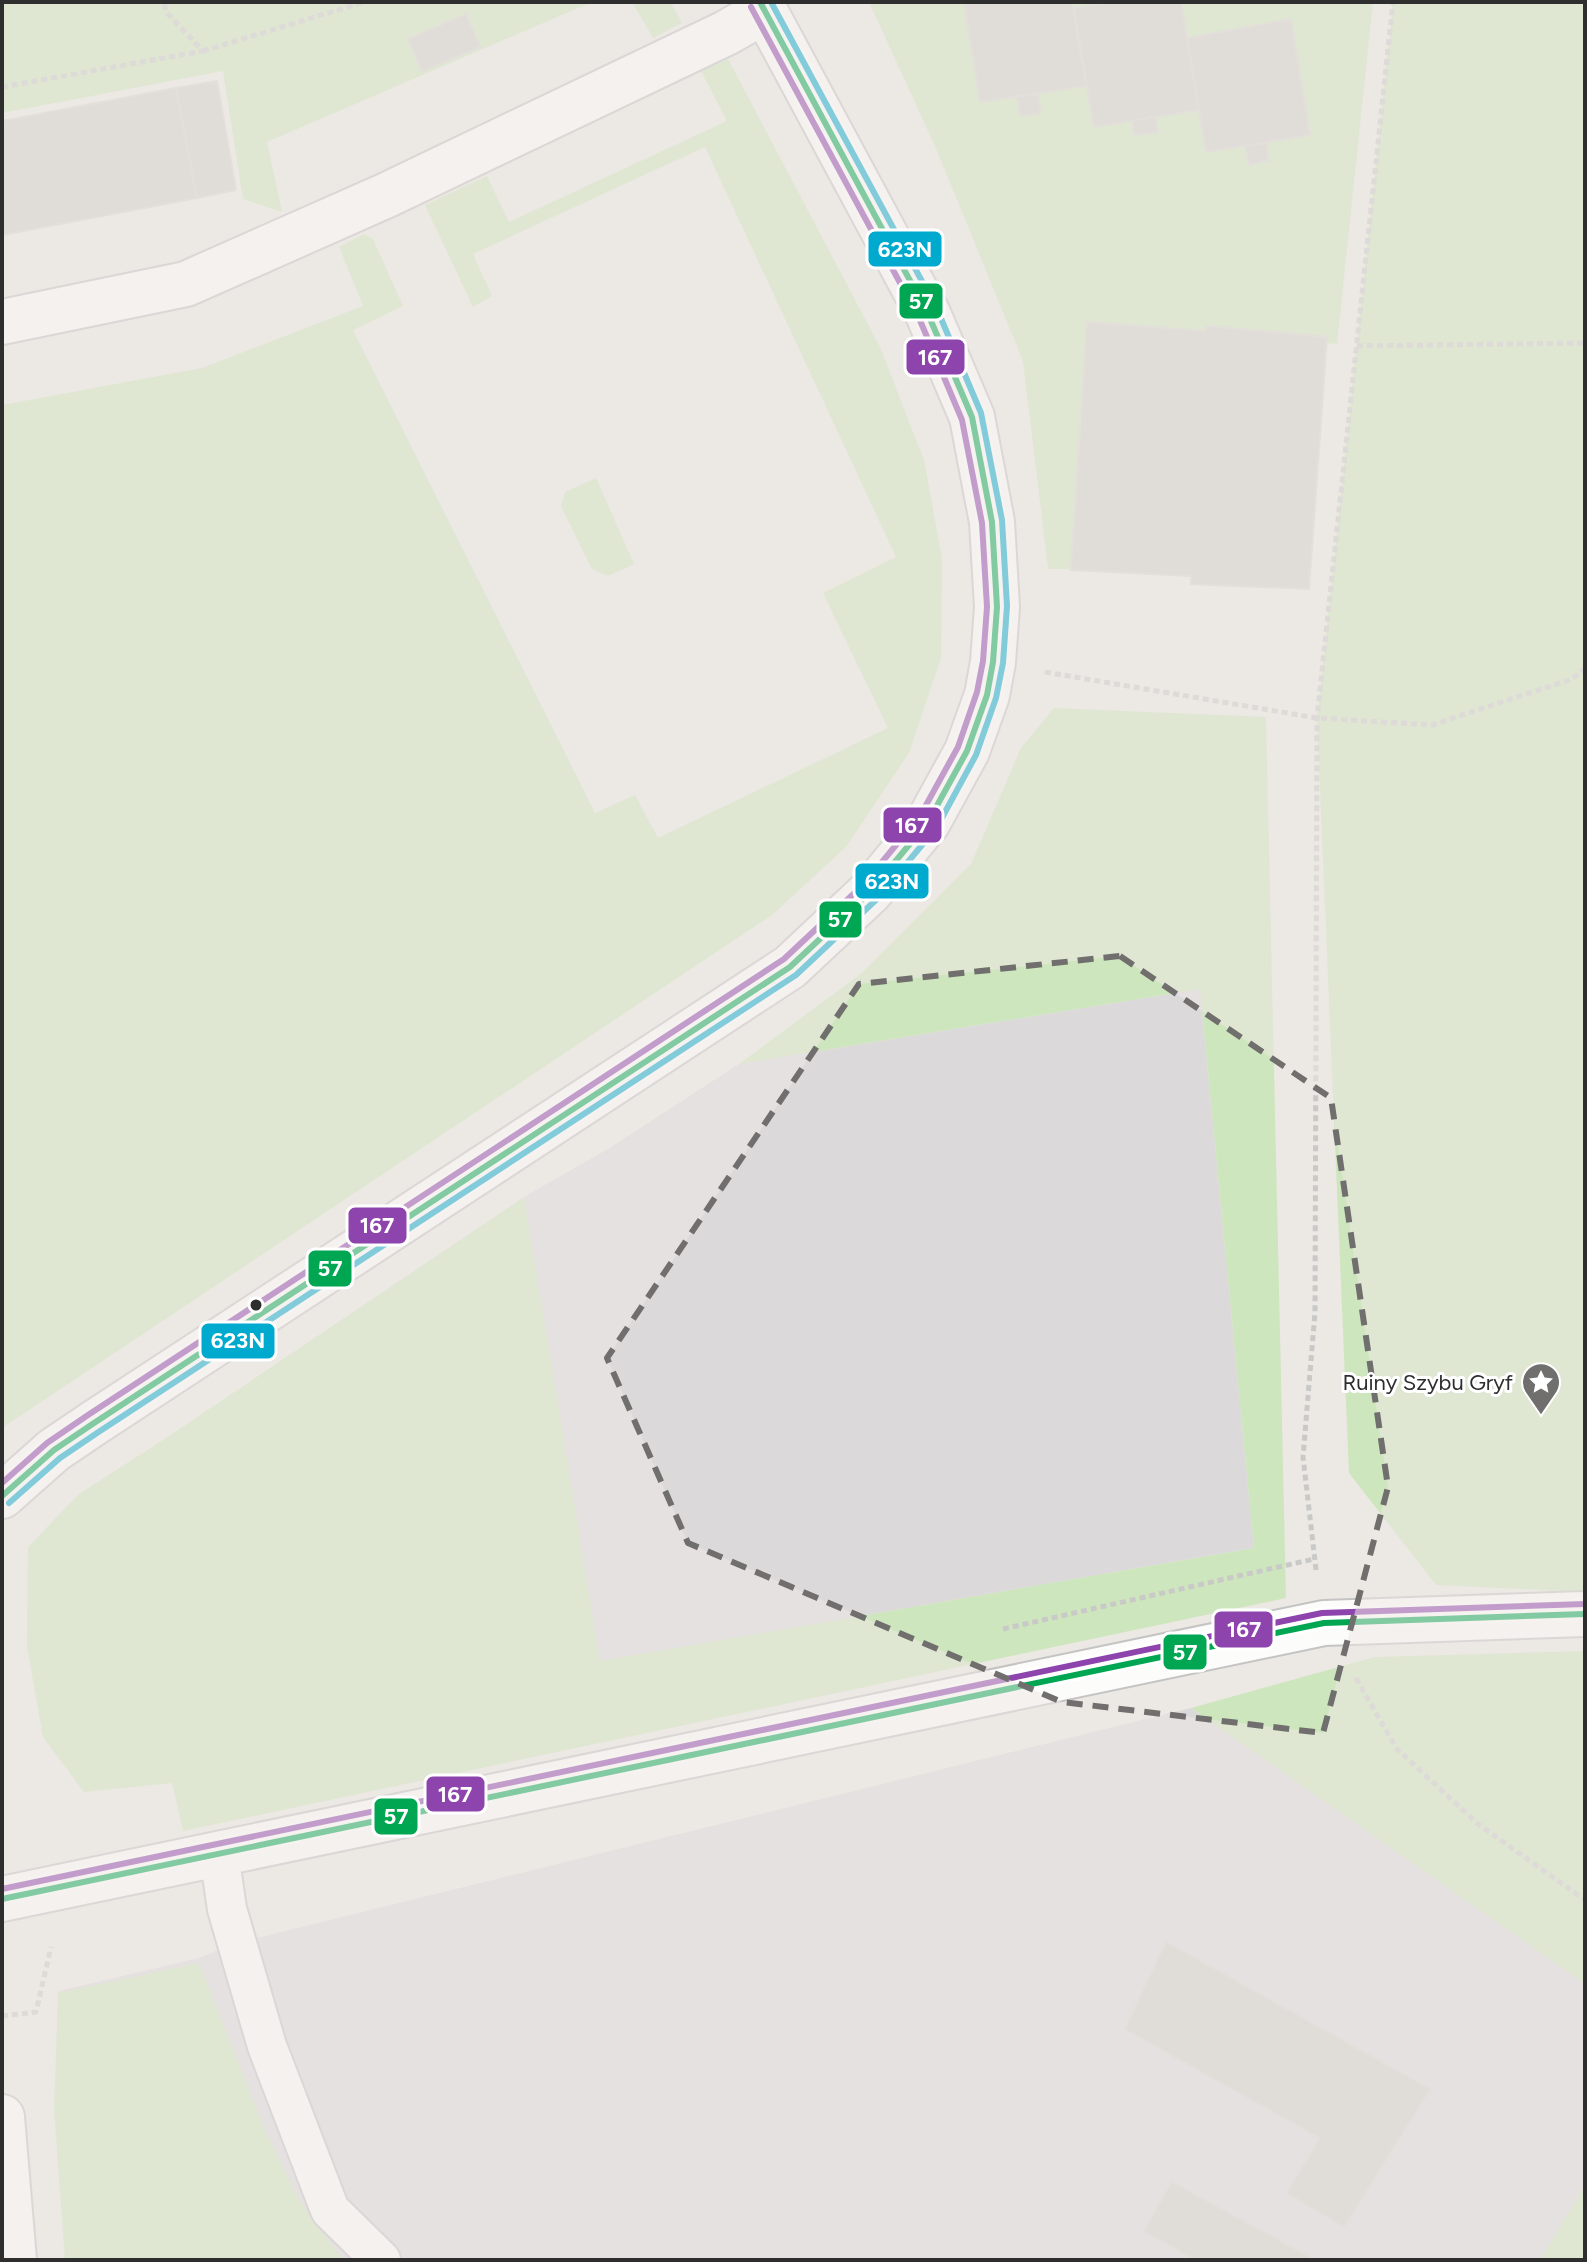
<svg xmlns="http://www.w3.org/2000/svg" width="1587" height="2262" font-family="Figtree,sans-serif">
	<rect width="100%" height="100%" fill="#ece8e4"/>
	<g fill="#dcd9db">
		<polygon points="1200,989 1254,1548 600,1661 524,1197 608,1149 739,1064"/>
		<polygon points="1191,1708 1585,1984 1585,2185 1540,2260 71,2260 59,1991 199,1958 237,1943"/>
	</g>
	<g fill="#cee6be">
		<polygon points="2,2 592,2 267,142 282,212 243,199 223,71 2,113"/>
		<polygon points="632,2 671,2 682,23 653,38"/>
		<polygon points="869,2 1373,2 1337,344 1093,322 1073,569 1048,569 1023,361 935,146"/>
		<polygon points="1393,2 1585,2 1585,1592 1436,1585 1349,1473 1317,718"/>
		<polygon points="728,59 880,347 924,460 942,558 941,658 909,753 846,847 772,915 2,1428 2,405 202,368 363,306 339,247 364,234 373,239 403,306 353,330 595,813 635,795 658,838 888,728 823,593 896,557 705,147 473,254 492,296 473,307 425,205 487,176 509,222 727,121 701,71"/>
		<polygon points="596,478 634,564 608,576 592,569 561,506 565,492"/>
		<polygon points="1054,708 1266,717 1286,1598 183,1831 172,1783 84,1792 43,1737 27,1647 28,1547 79,1494 166,1438 524,1197 600,1661 1254,1548 1200,989 739,1064 862,973 971,864 1021,748"/>
		<polygon points="1585,1651 1585,1984 1191,1708 1375,1657"/>
		<polygon points="199,1963 265,2130 299,2200 343,2260 65,2260 54,2110 58,1993"/>
		<polygon points="1585,2185 1585,2260 1540,2260"/>
	</g>
	<g fill="#d1cecb" stroke="#d7d4d0" stroke-width="2">
		<polygon points="964,2 1072,2 1086,86 980,102"/>
		<polygon points="1113,2 1181,2 1199,110 1094,127 1074,8"/>
		<polygon points="466,14 480,47 422,71 408,39"/>
		<polygon points="1291,19 1310,135 1206,152 1187,38"/>
		<polygon points="217,81 236,190 197,198 176,88"/>
		<polygon points="176,88 197,198 2,235 2,121"/>
		<polygon points="1038,94 1041,113 1020,116 1017,97"/>
		<polygon points="1156,117 1158,132 1134,135 1132,121"/>
		<polygon points="1266,143 1269,160 1249,165 1245,146"/>
		<polygon points="1087,322 1206,331 1207,326 1327,337 1309,589 1191,584 1191,576 1071,570"/>
		<polygon points="1166,1942 1430,2089 1344,2227 1287,2193 1320,2138 1125,2029"/>
		<polygon points="1172,2182 1315,2260 1196,2260 1144,2231"/>
	</g>
	<g fill="none" stroke-linecap="round" stroke-linejoin="round">
		<g stroke="#c5c4c5" stroke-width="42">
			<polyline id="lane" points="219,1854 227,1909 267,2046 330,2210 381,2260"/>
		</g>
		<g stroke="#c5c4c5" stroke-width="48">
			<g id="street">
				<polyline points="2,322 186,284 387,195 726,33 765,11"/>
				<polyline points="2,1496 54,1450 94,1423 790,967 870,892 928,822 967,751 987,695 993,662 997,607 992,522 972,417 928,314 760,2"/>
				<polyline points="2,2117 14,2260"/>
			</g>
		</g>
		<g stroke="#c5c4c5" stroke-width="48">
			<polyline id="secondary" points="2,1899 1324,1623 1585,1614"/>
		</g>
		<g stroke="#c9c9c8" stroke-width="5" stroke-dasharray="6 4" stroke-linecap="butt">
			<polyline points="203,51 364,2"/>
			<polyline points="2,87 203,51 166,12 164,2"/>
			<polyline points="1357,346 1585,343"/>
			<polyline points="1045,672 1317,718 1432,725 1572,679 1585,669"/>
			<polyline points="1316,1570 1303,1457 1315,1312 1317,718 1393,2"/>
			<polyline points="1003,1629 1314,1559"/>
			<polyline points="1356,1678 1396,1748 1478,1824 1585,1900"/>
			<polyline points="2,2016 36,2012 51,1947"/>
		</g>
		<use href="#lane" stroke="#fcfcfb" stroke-width="38"/>
		<use href="#street" stroke="#fcfcfb" stroke-width="44"/>
		<use href="#secondary" stroke="#fcfcfb" stroke-width="44"/>
		<g stroke="#fff" stroke-width="12">
			<g id="bus-1">
				<polyline points="2,1496 54,1450 94,1423 790,967 870,892 928,822 967,751 987,695 993,662 997,607 992,522 972,417 928,314 760,2"/>
				<polyline points="2,1899 1324,1623 1585,1614"/>
			</g>
		</g>
		<g stroke="#fff" stroke-width="12">
			<polyline id="bus-2" points="9,1503 60,1458 100,1431 796,975 877,899 937,827 976,755 996,698 1003,663 1007,606 1002,520 981,413 937,309 771,2"/>
		</g>
		<g stroke="#fff" stroke-width="12">
			<g id="bus-3">
				<polyline points="2,1483 47,1443 88,1415 784,959 863,885 920,816 958,747 977,692 983,661 987,607 982,523 962,420 919,318 751,7"/>
				<polyline points="2,1889 1322,1613 1585,1604"/>
			</g>
		</g>
		<use href="#bus-1" stroke="#00a651" stroke-width="6"/>
		<use href="#bus-2" stroke="#00a9ce" stroke-width="6"/>
		<use href="#bus-3" stroke="#8e44ad" stroke-width="6"/>
	</g>
	<path d="M0 0H1587V2262H0ZM1120,956l211,142 57,389 -65,246 -261,-31 -374,-159 -81,-185 252,-374z" fill="#ece8e4" fill-opacity=".55" fill-rule="evenodd"/>
	<path fill="none" stroke="#706f6e" stroke-width="6" stroke-dasharray="16 10" stroke-linejoin="round" d="M1120,956l211,142 57,389 -65,246 -261,-31 -374,-159 -81,-185 252,-374z"/>
	<defs>
		<g id="sight-pin" transform="scale(2)"><path d="M0 17L-7.5 6A9.5 9.5 0 1 1 7.5 6Z" fill="#706f6e" stroke="#fff"/><path d="M0-6L1.8-2.2L6-1.7L2.9 1.2L3.7 5.4L0 3.3L-3.7 5.4L-2.9 1.2L-6-1.7L-1.8-2.2Z" fill="#fff"/></g>
	</defs>
	<g fill-rule="evenodd">
		<use href="#sight-pin" x="1541" y="1382"/>
	</g>
	<circle fill="#2e2e2e" stroke="#fff" stroke-width="3" cx="256" cy="1305" r="7"/>
	<g text-anchor="middle" dominant-baseline="central" stroke-width="6" stroke-linejoin="round" paint-order="stroke">
		<g font-size="22" fill="#2e2e2e" stroke="#fff" text-anchor="end">
			<text x="1513" y="1382">Ruiny Szybu Gryf</text>
		</g>
	</g>
	<g stroke="#fff" stroke-width="3">
		<rect x="867" y="230" width="76" height="38" rx="8" fill="#00a9ce"/>
		<rect x="898" y="282" width="46" height="38" rx="8" fill="#00a651"/>
		<rect x="905" y="338" width="61" height="38" rx="8" fill="#8e44ad"/>
		<rect x="882" y="806" width="61" height="38" rx="8" fill="#8e44ad"/>
		<rect x="854" y="862" width="76" height="38" rx="8" fill="#00a9ce"/>
		<rect x="818" y="900" width="45" height="39" rx="8" fill="#00a651"/>
		<rect x="347" y="1206" width="61" height="39" rx="8" fill="#8e44ad"/>
		<rect x="307" y="1249" width="46" height="39" rx="8" fill="#00a651"/>
		<rect x="200" y="1322" width="76" height="38" rx="8" fill="#00a9ce"/>
		<rect x="1213" y="1610" width="61" height="39" rx="8" fill="#8e44ad"/>
		<rect x="1162" y="1633" width="46" height="38" rx="8" fill="#00a651"/>
		<rect x="425" y="1775" width="61" height="38" rx="8" fill="#8e44ad"/>
		<rect x="373" y="1797" width="46" height="39" rx="8" fill="#00a651"/>
	</g>
	<g font-size="22" text-anchor="middle" font-weight="bold" fill="#fff">
		<text x="905" y="257">623N</text>
		<text x="921" y="309">57</text>
		<text x="935" y="365">167</text>
		<text x="912" y="833">167</text>
		<text x="892" y="889">623N</text>
		<text x="840" y="927">57</text>
		<text x="377" y="1233">167</text>
		<text x="330" y="1276">57</text>
		<text x="238" y="1348">623N</text>
		<text x="1244" y="1637">167</text>
		<text x="1185" y="1660">57</text>
		<text x="455" y="1802">167</text>
		<text x="396" y="1824">57</text>
	</g>
	<rect width="1587" height="2262" fill="none" stroke="#2e2e2e" stroke-width="8"/>
</svg>
